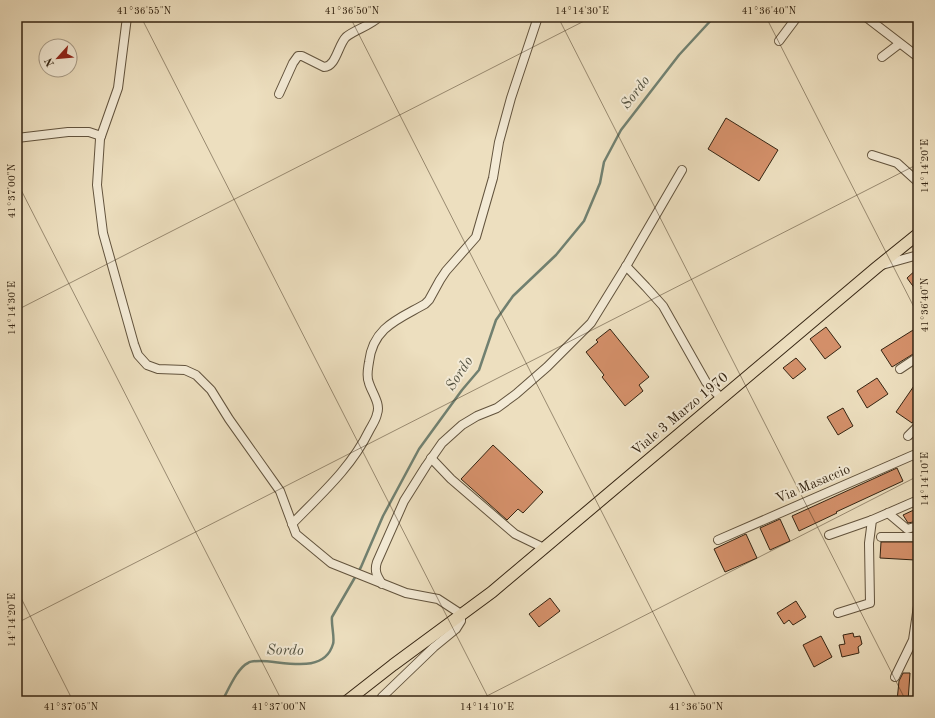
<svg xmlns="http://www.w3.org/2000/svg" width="935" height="718" font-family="'Old Standard TT',serif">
	<rect width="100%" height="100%" fill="#eddfbf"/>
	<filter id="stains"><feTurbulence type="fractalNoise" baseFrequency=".005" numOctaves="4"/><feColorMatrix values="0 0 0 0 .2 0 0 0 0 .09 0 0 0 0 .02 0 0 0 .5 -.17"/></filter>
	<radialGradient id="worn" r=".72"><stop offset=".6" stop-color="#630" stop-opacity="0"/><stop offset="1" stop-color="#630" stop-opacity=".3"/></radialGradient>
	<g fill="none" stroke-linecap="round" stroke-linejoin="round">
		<path stroke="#718070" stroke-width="2.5" d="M222,701c6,-10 15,-33 26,-38 3,-2 8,-2 12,-2 23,0 64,14 73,-17 2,-5 -2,-20 -1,-27l29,-50 22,-51 36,-67 43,-59 17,-20 17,-50 17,-24 43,-41 28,-34 16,-38 4,-21 17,-32 58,-75 35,-38"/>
	</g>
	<g fill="#d4906a" stroke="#342412">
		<polygon points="726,118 778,150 759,181 708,149"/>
		<polygon points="918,268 918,293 907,278"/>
		<polygon points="826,327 841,347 825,359 810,339"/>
		<polygon points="918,327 918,351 892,367 881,350"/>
		<polygon points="610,329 649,377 639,385 643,391 625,406 602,377 604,375 586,352 598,342 596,340"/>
		<polygon points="796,358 806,369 793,379 783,368"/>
		<polygon points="877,378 888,394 867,408 857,391"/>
		<polygon points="918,380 918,415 912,423 896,412"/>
		<polygon points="843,408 853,426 838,435 827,417"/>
		<polygon points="493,445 543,492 523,513 518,509 507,520 461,479"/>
		<polygon points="897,468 903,481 836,512 837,513 799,531 792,516"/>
		<polygon points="918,508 918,521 908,523 903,515"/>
		<polygon points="780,519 790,541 770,550 760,528"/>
		<polygon points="746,534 757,558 725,572 714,549"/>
		<polygon points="881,542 916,542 915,560 880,558"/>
		<polygon points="550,598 560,611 539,627 529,614"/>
		<polygon points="796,601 806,617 793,625 789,620 784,624 777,613"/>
		<polygon points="853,633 854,637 860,636 862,644 858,647 859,653 842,657 839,645 845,644 843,635"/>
		<polygon points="821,636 832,657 814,667 803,645"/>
		<polygon points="903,673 910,673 908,701 897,701 899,681"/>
	</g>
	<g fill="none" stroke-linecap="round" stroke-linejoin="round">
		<g stroke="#62533d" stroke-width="10">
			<g id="minor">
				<polyline points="127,17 118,88 100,139 97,185 103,233 134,344 138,355 147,365 158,369 185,370 196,375 211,390 229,419 280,491 296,534 331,563 406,593 438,599 461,614 461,621 456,629 434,647 382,697 380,701"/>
				<polyline points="866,17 918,57"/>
				<polyline points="779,41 797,17"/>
				<polyline points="882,57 899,44"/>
				<path d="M279,94l14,-31 5,-7h4l22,11c12,0 14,-22 22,-30 10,-8 24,-11 33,-20"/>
				<polyline points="17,138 68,132 89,132 101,136"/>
				<polyline points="872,155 897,163 918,182"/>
				<polyline points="882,265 918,255"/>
				<polyline points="626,266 646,287 663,306 706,382 722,399"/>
				<polyline points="900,369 918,357"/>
				<polyline points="908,436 918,426"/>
				<polyline points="431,458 451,479 515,534 544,548"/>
				<polyline points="888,513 907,529 918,526"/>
				<path d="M292,524c28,-29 59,-56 77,-93 3,-6 7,-11 8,-17 4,-10 -5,-21 -8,-31 -3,-7 -1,-14 0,-21 4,-35 30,-43 56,-58l4,-4 11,-20 6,-9 30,-34 17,-59 6,-36 12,-44 27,-81"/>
				<polyline points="829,535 872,520 918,500"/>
				<polyline points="881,537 918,537"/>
				<polyline points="718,540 918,453"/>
				<path d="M382,584c-5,-8 -8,-13 -5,-22l27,-61 22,-35 16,-23 20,-18 15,-9 20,-8 19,-14 31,-27 44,-44 37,-60 54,-93"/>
				<polyline points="838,613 870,603 869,543 872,520"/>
				<polyline points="895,677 913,640 918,606"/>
			</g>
		</g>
		<g stroke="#342412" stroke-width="13">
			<polyline id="major" points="347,701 393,665 492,592 876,268 918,234"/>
		</g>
		<use href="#minor" stroke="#f3ead5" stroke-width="8"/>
		<use href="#major" stroke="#eddfbf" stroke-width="11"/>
	</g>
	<path fill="none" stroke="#342412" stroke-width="1" stroke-opacity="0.45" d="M141,17l349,684M350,17l348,684M558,17l348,684M766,17l152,298M17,182l265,519M17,310l575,-293M17,590l56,111M17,623l901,-459M477,701l441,-225"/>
	<g text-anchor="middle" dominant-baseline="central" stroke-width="4" stroke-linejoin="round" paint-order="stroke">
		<g font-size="14" fill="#342412" stroke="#f3ead5">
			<text transform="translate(680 414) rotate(-40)">Viale 3 Marzo 1970</text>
			<text transform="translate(813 484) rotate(-23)">Via Masaccio</text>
		</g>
		<g font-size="15" font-style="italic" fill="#535241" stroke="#f3ead5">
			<text transform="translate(636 93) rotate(-52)">Sordo</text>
			<text transform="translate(460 374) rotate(-57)">Sordo</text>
			<text transform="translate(285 651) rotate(1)">Sordo</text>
		</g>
	</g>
	<rect width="935" height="718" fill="none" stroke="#eddfbf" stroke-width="44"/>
	<g transform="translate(58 58) rotate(243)"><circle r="19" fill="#f3ead5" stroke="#a79b87"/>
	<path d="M0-3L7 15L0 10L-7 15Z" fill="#8f2418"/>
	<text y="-6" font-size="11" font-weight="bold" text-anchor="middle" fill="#342412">N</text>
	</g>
	<rect x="22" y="22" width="891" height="674" fill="none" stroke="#342412" stroke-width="1.5"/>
	<g font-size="10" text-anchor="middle" fill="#342412">
		<text x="144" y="14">41°36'55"N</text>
		<text x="352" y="14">41°36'50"N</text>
		<text x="582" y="14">14°14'30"E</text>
		<text x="769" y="14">41°36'40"N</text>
		<text transform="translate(924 166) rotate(-90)" y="4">14°14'20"E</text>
		<text transform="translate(11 191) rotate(-90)" y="4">41°37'00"N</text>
		<text transform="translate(924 305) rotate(-90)" y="4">41°36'40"N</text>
		<text transform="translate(11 308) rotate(-90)" y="4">14°14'30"E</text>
		<text transform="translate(924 479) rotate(-90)" y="4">14°14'10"E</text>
		<text transform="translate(11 620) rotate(-90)" y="4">14°14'20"E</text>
		<text x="71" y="710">41°37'05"N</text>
		<text x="279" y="710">41°37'00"N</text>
		<text x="487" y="710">14°14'10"E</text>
		<text x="696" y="710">41°36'50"N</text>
	</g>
	<rect width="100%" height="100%" filter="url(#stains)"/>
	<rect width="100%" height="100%" fill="url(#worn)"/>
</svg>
